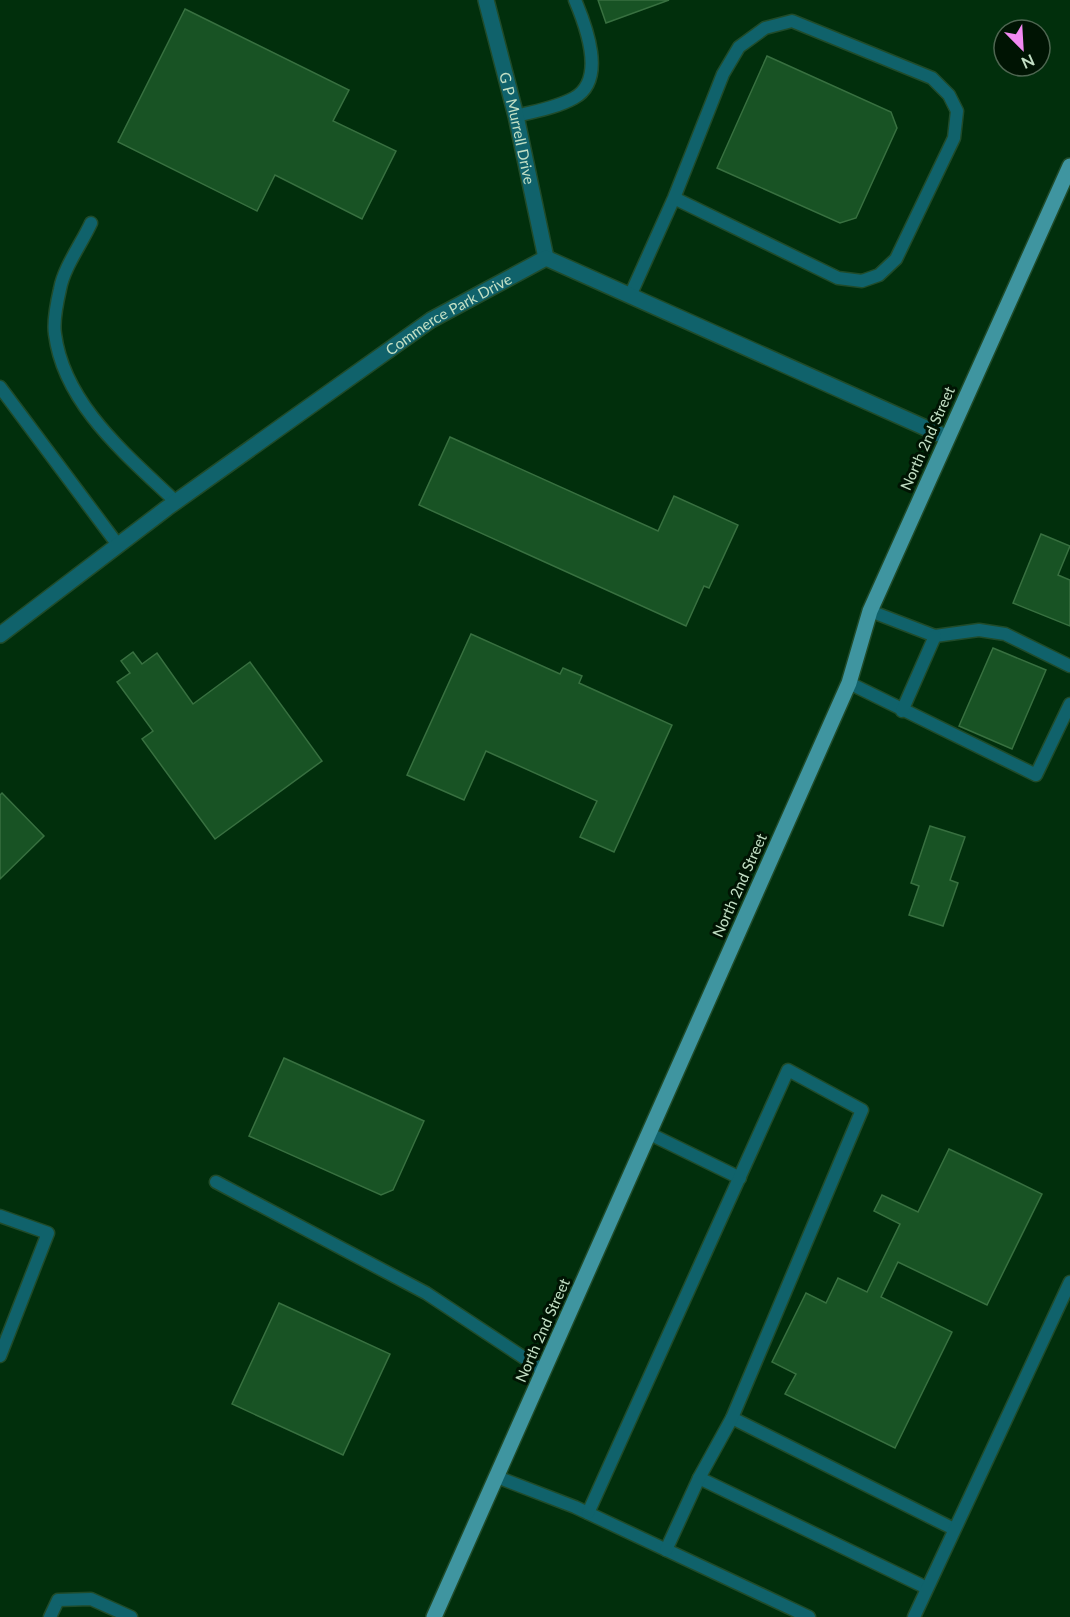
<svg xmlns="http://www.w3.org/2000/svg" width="1070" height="1617" font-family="Lato,sans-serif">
	<rect width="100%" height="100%" fill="#012f0c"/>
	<g fill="#185324" stroke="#387040" stroke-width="1.5">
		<polygon points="598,0 669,0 606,23"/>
		<polygon points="185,9 349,90 333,121 396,151 362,219 275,175 257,211 118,142"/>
		<polygon points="767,56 891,112 897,128 856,218 840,223 717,168"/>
		<polygon points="450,437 658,531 674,496 738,525 709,588 704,586 686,626 419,505"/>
		<polygon points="1041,534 1070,546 1058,575 1070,580 1070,626 1013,603"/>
		<polygon points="471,634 560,674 563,668 582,676 579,683 672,725 614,852 580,837 597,801 486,751 464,800 407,775"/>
		<polygon points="993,648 1046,670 1012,749 959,726"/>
		<polygon points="133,652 142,664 157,653 193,704 250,662 322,761 215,839 142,739 153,731 117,682 130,673 121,661"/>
		<polygon points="2,793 44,836 0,879 0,795"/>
		<polygon points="930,826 965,837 950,880 958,883 943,926 909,915 919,886 911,883"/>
		<polygon points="284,1058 424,1121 393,1190 381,1195 249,1136"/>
		<polygon points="949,1149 1042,1194 987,1305 898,1262 881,1297 952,1332 895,1448 785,1394 796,1374 772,1362 806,1293 826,1303 838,1278 867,1292 900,1224 874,1211 882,1195 918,1212"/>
		<polygon points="279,1303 390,1354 343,1455 232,1404"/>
	</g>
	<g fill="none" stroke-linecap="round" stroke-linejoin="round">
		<g stroke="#204b2a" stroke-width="15">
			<g id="service">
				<path d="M516,116c19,-5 40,-8 58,-18 33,-18 12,-72 1,-98"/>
				<path d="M91,223c-9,20 -27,44 -31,66 -3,13 -7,32 -5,45 9,71 73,122 121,168"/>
				<polyline points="630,296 674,198 723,74 739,47 765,28 792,21 932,78 949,95 957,111 954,138 896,259 879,275 862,281 838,278 674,198"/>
				<polyline points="0,387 118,545"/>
				<polyline points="870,611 935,636 979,630 1005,634 1070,666"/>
				<polyline points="849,683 1036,775 1070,704"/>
				<polyline points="902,711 935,636"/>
				<polyline points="648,1133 740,1178"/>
				<polyline points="216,1182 426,1293 544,1371"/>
				<polyline points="0,1216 48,1233 0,1356"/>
				<polyline points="732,1418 954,1529"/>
				<polyline points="497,1477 575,1507 809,1617"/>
				<polyline points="699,1478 927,1588"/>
				<polyline points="588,1513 788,1070 862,1110 732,1418 699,1478 666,1550"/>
				<polyline points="50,1617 58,1600 91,1599 131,1617"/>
				<polyline points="914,1617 1070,1282"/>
			</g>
		</g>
		<g stroke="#204b2a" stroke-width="18">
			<g id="minor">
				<path id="s1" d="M486,0l30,116 30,142"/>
				<path id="s2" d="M0,635l167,-127 264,-188 115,-62 400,179"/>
			</g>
		</g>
		<g stroke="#204b2a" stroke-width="18">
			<polyline id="primary" points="434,1617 849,683 870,611 1070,166"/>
		</g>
		<use href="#service" stroke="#10626b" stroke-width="12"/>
		<use href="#minor" stroke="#10626b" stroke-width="15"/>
		<use href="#primary" stroke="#3f95a0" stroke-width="15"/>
	</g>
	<g text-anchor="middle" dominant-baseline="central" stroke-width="6" stroke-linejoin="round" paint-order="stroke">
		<g font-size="15" fill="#c3e0c5" stroke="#001403">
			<text stroke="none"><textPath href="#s1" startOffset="132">G P Murrell Drive</textPath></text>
			<text stroke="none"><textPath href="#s2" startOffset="552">Commerce Park Drive</textPath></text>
			<text transform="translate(927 438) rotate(-66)">North 2nd Street</text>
			<text transform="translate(739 885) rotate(-66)">North 2nd Street</text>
			<text transform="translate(542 1330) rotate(-66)">North 2nd Street</text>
		</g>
	</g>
	<g transform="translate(1022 48) rotate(156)"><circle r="28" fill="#001403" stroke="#4e6651" stroke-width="1.5"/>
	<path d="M0-4.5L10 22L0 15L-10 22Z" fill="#f28af2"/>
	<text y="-9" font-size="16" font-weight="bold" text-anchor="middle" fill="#c3e0c5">N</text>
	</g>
</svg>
